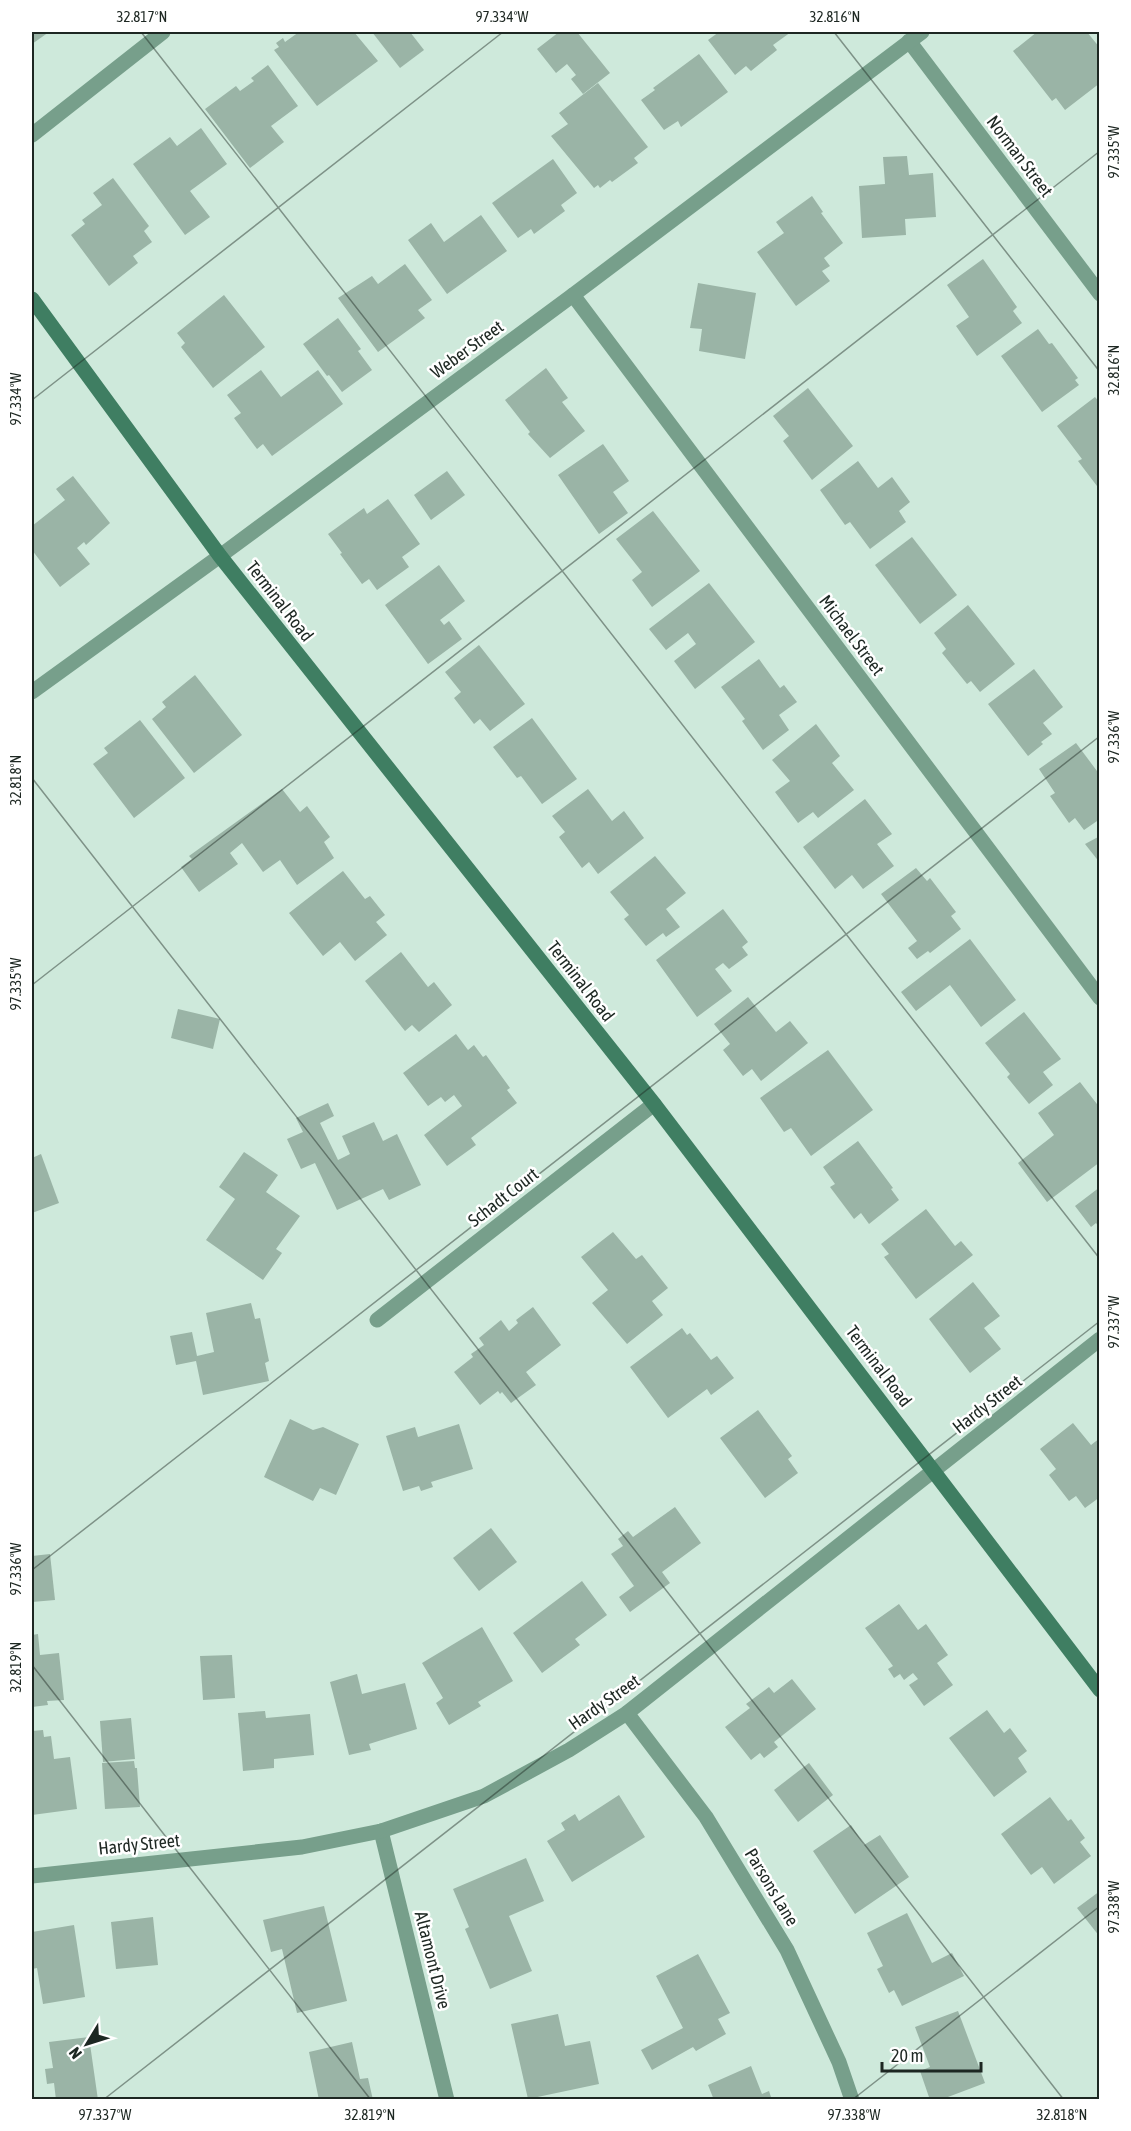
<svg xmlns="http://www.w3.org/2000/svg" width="1131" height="2131" font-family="'Asap Condensed',sans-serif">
	<rect width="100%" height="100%" fill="#cee9db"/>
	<g fill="#9ab4a6">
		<polygon points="32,32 49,32 32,44"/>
		<polygon points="299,32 354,32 378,61 317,106 274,50 279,47 276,43 283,38 285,42"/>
		<polygon points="372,32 410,32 424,50 400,68"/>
		<polygon points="559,32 577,32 610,73 583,94 571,79 576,75 567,64 556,73 537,49"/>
		<polygon points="719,32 791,32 773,45 777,50 751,71 746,66 735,75 708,40"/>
		<polygon points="1037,32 1087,32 1100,48 1100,83 1065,110 1056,98 1052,101 1013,51"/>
		<polygon points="699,54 728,92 681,127 678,121 664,130 641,100 655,90 653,88"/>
		<polygon points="268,65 298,106 271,126 284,142 250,168 205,109 236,86 240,91 254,81 251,78"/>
		<polygon points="598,83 648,147 634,158 638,163 612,182 610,180 600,188 598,185 594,188 551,136 568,124 559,113"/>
		<polygon points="201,128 227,164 190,191 210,217 185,235 133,164 170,137 177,146"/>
		<polygon points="907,156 909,175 933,173 936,217 905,219 906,235 862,238 859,186 885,184 883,157"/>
		<polygon points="553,159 577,193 561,205 565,211 534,234 531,229 518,238 492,203"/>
		<polygon points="113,178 149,226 144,231 152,242 133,256 138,263 109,286 71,235 85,224 82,220 102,205 93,193"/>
		<polygon points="812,196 823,212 821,213 843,243 824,258 830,266 822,271 830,281 796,306 757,252 784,233 776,222"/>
		<polygon points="481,215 507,251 447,294 408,240 431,223 444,242"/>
		<polygon points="983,259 1017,307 1013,311 1022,323 977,356 956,326 969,317 947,285"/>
		<polygon points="405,264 432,300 418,310 425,318 378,352 338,298 372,276 378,284"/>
		<polygon points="698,283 756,293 745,359 699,351 702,329 690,328"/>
		<polygon points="224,295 265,347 213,388 181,347 185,343 177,333"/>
		<polygon points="338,318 361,349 358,351 372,370 342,392 329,375 327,376 303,344"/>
		<polygon points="1038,329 1049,344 1052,343 1078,378 1075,380 1079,385 1042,412 1001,356"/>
		<polygon points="546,368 568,398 562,402 585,431 550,458 528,434 530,432 505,400"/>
		<polygon points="261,370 281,397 318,370 343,404 272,456 263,444 257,449 234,418 241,413 227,395"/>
		<polygon points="808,388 853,446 812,480 783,441 789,436 773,416"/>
		<polygon points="1095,397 1100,403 1100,490 1078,461 1082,459 1057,426"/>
		<polygon points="603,444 629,481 613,492 628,513 599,534 558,475"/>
		<polygon points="858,461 878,488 892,477 910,502 899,511 906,522 870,549 850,522 845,525 820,490"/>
		<polygon points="447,471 465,495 431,520 414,495"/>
		<polygon points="73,476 110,523 86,545 84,542 77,548 90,564 60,587 32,550 32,526 65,500 56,489"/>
		<polygon points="388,499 420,544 402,557 409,567 377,590 369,579 362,584 340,554 342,553 328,534 364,508 367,514"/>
		<polygon points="653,511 700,571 652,607 632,580 642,572 616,539"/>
		<polygon points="912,537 957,595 920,624 875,565"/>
		<polygon points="439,565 465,601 440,620 444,625 449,621 462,639 428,664 385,605"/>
		<polygon points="709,583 755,642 695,689 674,661 696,644 688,633 666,650 649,629"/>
		<polygon points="968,605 1015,664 980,692 971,681 967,684 942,653 946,649 934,633"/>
		<polygon points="479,645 525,704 490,731 480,719 474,724 454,698 461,692 445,672"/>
		<polygon points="759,659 780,688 784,685 797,702 779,715 789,730 763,750 742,721 745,719 721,687"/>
		<polygon points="1034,669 1063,707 1043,723 1052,734 1041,742 1043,744 1028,756 988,704"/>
		<polygon points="195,675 242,735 194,773 152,719 166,707 162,702"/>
		<polygon points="532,718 577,779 542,804 521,776 517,778 493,747"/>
		<polygon points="140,720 185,778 134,818 93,764 108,753 104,748"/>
		<polygon points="816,724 840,756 832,763 854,790 818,818 813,812 798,823 775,792 790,781 772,760"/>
		<polygon points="1076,743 1100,775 1100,819 1084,830 1075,818 1069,823 1050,796 1055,793 1039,769"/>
		<polygon points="282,789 300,812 307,806 330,837 324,842 334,858 297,885 280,860 263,872 242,843 230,853 238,864 199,892 181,867 192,859 189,856"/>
		<polygon points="588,789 612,821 624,811 644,838 598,874 589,862 582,868 559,837 565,832 552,816"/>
		<polygon points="865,799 892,834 877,844 894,866 863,889 852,875 835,889 803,847"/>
		<polygon points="1100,836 1100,863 1085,844"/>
		<polygon points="655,856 686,893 666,909 680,927 666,937 663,933 646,946 624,919 629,915 610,892"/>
		<polygon points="916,868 927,881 930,878 956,912 951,916 961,929 930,953 928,951 917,959 908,948 917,941 881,894"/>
		<polygon points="343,871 365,899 370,896 385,915 376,922 387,935 355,961 340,942 323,956 289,913"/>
		<polygon points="723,909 748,942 742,947 748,955 729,969 723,963 715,969 732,991 697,1017 656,960"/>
		<polygon points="970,939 1016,1000 981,1027 950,985 916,1011 901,992"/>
		<polygon points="401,952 428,987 434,982 452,1005 419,1032 412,1025 405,1031 365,981"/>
		<polygon points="748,997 776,1032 790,1021 808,1043 761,1081 752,1069 743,1076 723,1050 730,1044 714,1024"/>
		<polygon points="178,1009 220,1019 213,1049 171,1038"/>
		<polygon points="1024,1012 1061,1059 1043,1072 1053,1085 1029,1104 1007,1077 1010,1074 985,1043"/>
		<polygon points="456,1034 468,1050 474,1045 483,1057 486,1055 510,1088 507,1090 517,1103 471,1138 476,1145 447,1166 424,1135 462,1106 454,1095 445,1102 441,1097 428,1106 403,1073"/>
		<polygon points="828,1050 873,1110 811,1156 791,1128 784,1132 760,1098"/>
		<polygon points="1080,1082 1100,1108 1100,1115 1097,1117 1100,1120 1100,1162 1047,1202 1018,1163 1054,1135 1038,1113"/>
		<polygon points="328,1103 334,1116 320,1123 338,1160 350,1154 342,1136 374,1122 383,1141 397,1134 421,1185 389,1200 383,1189 337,1210 315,1163 301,1169 287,1139 303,1132 296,1118"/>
		<polygon points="858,1141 893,1188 891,1189 899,1200 869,1224 861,1213 854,1219 830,1187 835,1184 823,1167"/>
		<polygon points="244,1152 278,1175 266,1192 300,1216 276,1249 282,1253 263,1280 206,1240 235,1199 219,1187"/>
		<polygon points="41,1154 59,1203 32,1213 32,1158"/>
		<polygon points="1100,1187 1100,1229 1096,1223 1091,1227 1075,1206"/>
		<polygon points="926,1209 955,1246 961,1241 973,1255 916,1299 884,1257 889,1254 881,1244"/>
		<polygon points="613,1232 636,1259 642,1255 668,1288 652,1301 663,1315 627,1344 592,1303 608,1290 581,1257"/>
		<polygon points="973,1282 1000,1316 984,1328 1001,1349 970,1373 929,1319"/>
		<polygon points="251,1303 255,1319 260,1318 269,1361 265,1363 269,1381 203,1395 196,1361 176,1365 170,1336 192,1332 197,1356 214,1352 206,1313"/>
		<polygon points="533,1307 561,1345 526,1372 536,1385 511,1403 502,1392 500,1394 498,1391 480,1405 454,1372 473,1357 471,1354 484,1345 479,1338 501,1320 509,1331 518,1323 516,1320"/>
		<polygon points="682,1328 687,1335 690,1333 711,1360 717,1356 734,1378 711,1395 707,1389 668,1418 630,1367"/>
		<polygon points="758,1410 792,1456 788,1459 798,1473 765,1498 720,1438"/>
		<polygon points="290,1419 313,1430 323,1427 359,1444 336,1495 320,1488 313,1501 264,1477"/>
		<polygon points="1073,1423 1091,1445 1100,1438 1100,1497 1085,1508 1076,1496 1069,1501 1049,1475 1056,1469 1040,1449"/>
		<polygon points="459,1424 473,1469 431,1482 433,1487 421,1491 419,1486 403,1491 386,1436 415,1427 418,1437"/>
		<polygon points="675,1507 701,1543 662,1572 670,1583 630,1612 619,1597 634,1586 611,1554 623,1546 618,1539 628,1531 633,1537"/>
		<polygon points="491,1528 517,1562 479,1591 453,1558"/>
		<polygon points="50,1554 55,1600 32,1602 32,1556"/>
		<polygon points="582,1581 607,1615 575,1639 580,1645 542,1673 513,1633"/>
		<polygon points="899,1604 918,1630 926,1624 948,1655 937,1663 953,1685 924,1706 909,1685 918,1679 913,1673 904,1680 900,1674 894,1678 888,1669 893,1666 865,1628"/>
		<polygon points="482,1627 513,1681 478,1702 481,1706 449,1725 436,1703 443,1698 422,1663"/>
		<polygon points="38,1634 40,1655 59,1653 64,1700 47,1701 48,1705 32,1707 32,1635"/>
		<polygon points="232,1655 235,1698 203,1700 200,1656"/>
		<polygon points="357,1674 362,1694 405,1683 417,1729 369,1744 371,1750 349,1755 330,1682"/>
		<polygon points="792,1679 816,1709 774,1742 778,1747 764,1758 760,1753 751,1760 725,1727 750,1708 746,1704 769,1687 774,1693"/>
		<polygon points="987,1710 1004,1733 1010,1728 1027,1751 1018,1758 1027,1772 994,1797 949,1738"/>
		<polygon points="265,1711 266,1718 310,1714 314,1755 274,1759 274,1768 243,1771 238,1713"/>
		<polygon points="131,1718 135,1759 103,1762 100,1721"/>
		<polygon points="43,1730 44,1737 51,1736 54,1759 70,1757 77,1809 32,1815 32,1731"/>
		<polygon points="134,1761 135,1768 137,1768 140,1807 105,1809 102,1763"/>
		<polygon points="809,1763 833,1795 798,1822 774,1790"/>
		<polygon points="619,1795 645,1837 572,1882 547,1841 565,1830 561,1823 575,1814 579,1821"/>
		<polygon points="1050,1797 1068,1821 1071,1819 1085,1838 1080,1842 1091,1856 1054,1884 1042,1867 1031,1875 1001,1834"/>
		<polygon points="851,1825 864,1845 880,1835 909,1877 855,1914 813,1851"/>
		<polygon points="526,1858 544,1901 509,1916 532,1971 490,1989 465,1929 469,1927 453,1889"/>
		<polygon points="1100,1891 1100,1937 1077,1908"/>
		<polygon points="324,1906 347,2001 297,2013 282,1949 271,1952 263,1920"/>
		<polygon points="907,1913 932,1963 952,1953 964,1976 902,2006 894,1990 889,1993 877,1969 883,1966 867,1933"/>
		<polygon points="153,1917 158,1965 116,1969 111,1922"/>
		<polygon points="74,1925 85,1997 43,2004 37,1968 32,1969 32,1951 34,1951 32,1932"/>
		<polygon points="698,1954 730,2013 718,2019 726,2034 696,2051 693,2047 652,2070 641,2050 683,2028 656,1976"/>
		<polygon points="958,2011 985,2083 940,2100 930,2100 920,2071 930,2067 915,2027"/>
		<polygon points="558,2014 565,2046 590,2041 599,2084 528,2099 511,2024"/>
		<polygon points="89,2037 98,2100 56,2100 54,2083 47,2084 45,2069 53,2068 49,2042"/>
		<polygon points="352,2042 360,2079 368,2078 373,2100 319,2100 309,2052"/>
		<polygon points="751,2066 762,2094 769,2091 772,2100 714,2100 708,2085"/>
	</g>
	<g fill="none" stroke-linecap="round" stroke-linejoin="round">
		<g stroke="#779f8b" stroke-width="15">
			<polyline points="909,41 1100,294"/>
			<polyline points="573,295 1100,998"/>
			<polyline points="32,692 220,556 573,295 922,32"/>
			<polyline points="377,1320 654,1104"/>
			<polyline points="627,1713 706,1817 787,1950 839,2062 852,2100"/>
			<polyline points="381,1831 447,2100"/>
			<polyline points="32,1876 302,1847 381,1831 484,1796 569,1750 627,1713 1100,1339"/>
		</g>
		<polyline stroke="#779f8b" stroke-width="15" points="32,135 163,32"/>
		<polyline stroke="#3f7e62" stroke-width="15" points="32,299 220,556 654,1104 1100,1690"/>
	</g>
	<path fill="none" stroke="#1d2722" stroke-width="1.5" stroke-opacity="0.45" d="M141,32l959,1227M834,32l266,340M32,400l471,-368M32,778l1032,1322M32,985l1068,-834M32,1570l1068,-834M32,1665l339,435M103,2100l997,-779M852,2100l248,-194"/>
	<g text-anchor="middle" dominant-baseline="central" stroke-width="5" stroke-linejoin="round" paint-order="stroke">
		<g font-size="18" fill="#1d2722" stroke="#fff">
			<text transform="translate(1020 156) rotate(53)">Norman Street</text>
			<text transform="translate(467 349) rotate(-36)">Weber Street</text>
			<text transform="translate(280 601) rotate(52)">Terminal Road</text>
			<text transform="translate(852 635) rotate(53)">Michael Street</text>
			<text transform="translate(581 981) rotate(52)">Terminal Road</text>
			<text transform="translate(503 1197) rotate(-38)">Schadt Court</text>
			<text transform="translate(879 1366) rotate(53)">Terminal Road</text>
			<text transform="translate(987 1404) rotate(-38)">Hardy Street</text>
			<text transform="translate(604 1702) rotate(-35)">Hardy Street</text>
			<text transform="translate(139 1844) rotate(-6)">Hardy Street</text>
			<text transform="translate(772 1887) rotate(59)">Parsons Lane</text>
			<text transform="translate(433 1960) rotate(76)">Altamont Drive</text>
		</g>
	</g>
	<rect width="1131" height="2131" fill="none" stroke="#ffffff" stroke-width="66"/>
	<g transform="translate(87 2044) rotate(232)" stroke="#ffffff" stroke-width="4.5" paint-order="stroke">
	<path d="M0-4.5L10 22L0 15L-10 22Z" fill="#1d2722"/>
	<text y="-9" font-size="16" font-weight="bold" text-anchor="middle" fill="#1d2722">N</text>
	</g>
	<path d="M882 2062v9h99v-9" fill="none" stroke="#1d2722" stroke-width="3"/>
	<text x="891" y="2062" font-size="18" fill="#1d2722" stroke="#ffffff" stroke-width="4.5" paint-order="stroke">20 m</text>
	<rect x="33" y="33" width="1065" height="2065" fill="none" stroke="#1d2722" stroke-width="2"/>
	<g font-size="15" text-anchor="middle" fill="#1d2722">
		<text x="142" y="22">32.817°N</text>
		<text x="502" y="22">97.334°W</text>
		<text x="835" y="22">32.816°N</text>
		<text transform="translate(1114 152) rotate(-90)" y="5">97.335°W</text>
		<text transform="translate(1114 370) rotate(-90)" y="5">32.816°N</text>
		<text transform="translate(16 399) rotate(-90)" y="5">97.334°W</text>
		<text transform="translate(1114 737) rotate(-90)" y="5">97.336°W</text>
		<text transform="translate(16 780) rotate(-90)" y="5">32.818°N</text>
		<text transform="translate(16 984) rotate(-90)" y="5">97.335°W</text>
		<text transform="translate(1114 1322) rotate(-90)" y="5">97.337°W</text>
		<text transform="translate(16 1569) rotate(-90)" y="5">97.336°W</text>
		<text transform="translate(16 1667) rotate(-90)" y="5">32.819°N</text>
		<text transform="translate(1114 1907) rotate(-90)" y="5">97.338°W</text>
		<text x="105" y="2120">97.337°W</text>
		<text x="370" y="2120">32.819°N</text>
		<text x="854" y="2120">97.338°W</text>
		<text x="1062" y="2120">32.818°N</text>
	</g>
</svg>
